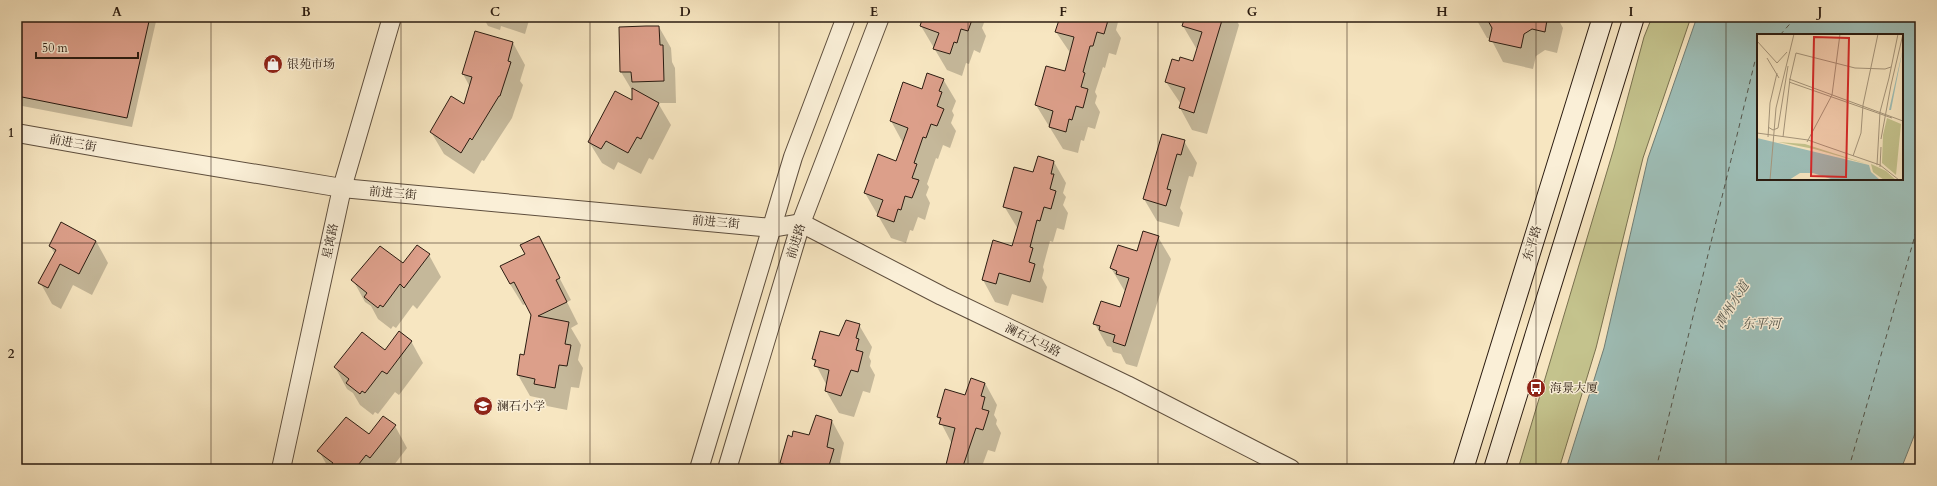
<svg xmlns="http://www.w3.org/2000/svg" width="1937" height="486" font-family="Cardo,'Noto Serif SC',serif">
	<rect width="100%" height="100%" fill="#f7e6c1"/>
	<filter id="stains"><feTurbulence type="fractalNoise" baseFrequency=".005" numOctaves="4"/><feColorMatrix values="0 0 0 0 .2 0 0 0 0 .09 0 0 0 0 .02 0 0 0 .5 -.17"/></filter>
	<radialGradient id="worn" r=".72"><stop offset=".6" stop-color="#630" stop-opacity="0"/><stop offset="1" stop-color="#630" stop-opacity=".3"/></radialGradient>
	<polygon fill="#c4c38d" stroke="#78704f" points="1652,17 1691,17 1643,158 1596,348 1559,469 1518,469 1614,148 1644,37"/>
	<path fill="#9ebeb7" stroke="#707d75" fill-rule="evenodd" d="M1697,17h223v404l-19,48h-335l38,-121 44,-190zM1758,35h144v144h-144z"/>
	<g fill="#0003">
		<polygon points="17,17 157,17 132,127 17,105"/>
		<polygon points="483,17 530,17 525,34 501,26 500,30 488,26"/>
		<polygon points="670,17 686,17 686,20"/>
		<polygon points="924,17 983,17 985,20 982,28 986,36 980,53 974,50 969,64 966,63 962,76 947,70 921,26"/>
		<polygon points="1061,17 1116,17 1118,22 1116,30 1121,38 1116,55 1109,53 1105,68 1103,67 1095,92 1097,96 1095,103 1100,112 1095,129 1088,127 1084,141 1081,140 1078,153 1063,149 1036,105 1066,72 1071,54 1056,32"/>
		<polygon points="1186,17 1235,17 1239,25 1207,134 1192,130 1180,108 1181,104 1166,82 1180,62 1194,62 1198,48 1196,48 1183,26"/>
		<polygon points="1332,17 1351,17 1351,21 1335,22"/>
		<polygon points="1475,17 1557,17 1563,28 1557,53 1545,50 1536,56 1533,69 1503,62 1491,39 1487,38"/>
		<polygon points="659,27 671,48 672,62 675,68 676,103 658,103 671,125 653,160 649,158 641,174 618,162 614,170 602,163 589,142 633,102 633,92 621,72"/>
		<polygon points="476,32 513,43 525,65 520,81 523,85 512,118 484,161 482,160 474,174 444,154 431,132 464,106 470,87 463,74"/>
		<polygon points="943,79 956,101 952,111 954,115 951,123 956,131 950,148 943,145 938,159 936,158 927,184 929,187 926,195 930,203 925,220 918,217 913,231 910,230 906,243 891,238 865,193 897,162 903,143 891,121 922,90"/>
		<polygon points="1184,141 1197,163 1193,177 1189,176 1180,208 1183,213 1179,227 1157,221 1144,199"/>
		<polygon points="1054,162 1066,183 1063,193 1066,197 1063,205 1068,213 1064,230 1057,228 1053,242 1050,241 1043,267 1044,270 1042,278 1047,287 1043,303 1012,294 1008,306 995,302 983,280 1013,247 1018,229 1004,206 1034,173"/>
		<polygon points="538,237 571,300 567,302 578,324 571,328 581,345 578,360 583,368 579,388 571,387 567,410 547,406 544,399 530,396 518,375 524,356 532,315 526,304 523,305 510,284 526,254"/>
		<polygon points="1158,237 1171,259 1137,367 1126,364 1121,354 1113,352 1111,347 1107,346 1095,324 1121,309 1126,291 1124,290 1111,268 1138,253"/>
		<polygon points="96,241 108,263 92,295 73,285 61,309 52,304 40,282 55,254 50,246"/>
		<polygon points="429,255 441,277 417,309 413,305 396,328 393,326 391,329 378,319 371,306 365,302 353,280"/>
		<polygon points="859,325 872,347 869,357 871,361 870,366 875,375 870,393 863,391 854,417 839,413 826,391 827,386 813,359"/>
		<polygon points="411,341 423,363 399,395 395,392 378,414 375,412 373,415 360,405 353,393 347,389 335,367"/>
		<polygon points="985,383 997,405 994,415 997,420 996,424 1001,433 995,452 988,450 981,469 944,469 952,444 938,417"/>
		<polygon points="832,421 844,443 840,462 844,469 784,469 781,463 792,438 809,437"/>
		<polygon points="395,426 407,448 391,469 329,469 319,451"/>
		<polygon points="928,466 939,469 927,469"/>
	</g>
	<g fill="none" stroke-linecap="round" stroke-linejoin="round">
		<g stroke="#53554b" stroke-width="1" stroke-dasharray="5 4" stroke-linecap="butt">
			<polyline points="1780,35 1796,17"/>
			<polyline points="1656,469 1755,61 1758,58"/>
			<polyline points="1850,469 1850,464 1920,218"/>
		</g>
	</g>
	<g fill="#dc9f8a" stroke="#2b1c11">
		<polygon points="17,17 150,17 127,118 17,96"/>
		<polygon points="923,17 973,17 968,31 961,29 957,43 954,42 950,54 933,49 939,33 920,26"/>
		<polygon points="1060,17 1109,17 1104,34 1097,32 1093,46 1090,46 1083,72 1085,73 1081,87 1088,89 1083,108 1076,106 1072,120 1069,119 1066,132 1049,127 1053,111 1035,105 1046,66 1065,71 1074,37 1055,32"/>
		<polygon points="1185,17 1223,17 1194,113 1179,108 1185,88 1165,82 1172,59 1179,61 1180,57 1193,61 1202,32 1182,26"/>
		<polygon points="1486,17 1534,17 1547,20 1545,32 1532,29 1524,34 1521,48 1489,41 1492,28"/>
		<polygon points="646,26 659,26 660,45 663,45 664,81 632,82 631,72 620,72 619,27"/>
		<polygon points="475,31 513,42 508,61 511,62 500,96 499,96 472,140 470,138 461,153 430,132 451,96 464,104 472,77 462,74"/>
		<polygon points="927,73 944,79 939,91 942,92 937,106 944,109 937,126 931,124 926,138 923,137 914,163 917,164 912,178 919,180 912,198 905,196 901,210 898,209 894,222 877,216 883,200 864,193 878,154 896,161 908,128 890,121 903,82 922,89"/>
		<polygon points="632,88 659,103 641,139 637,137 628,153 606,141 601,149 588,142 615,91 632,100"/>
		<polygon points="1162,134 1185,140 1181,155 1177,154 1167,189 1171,190 1166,206 1143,199"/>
		<polygon points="1038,156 1054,161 1051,174 1054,174 1050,189 1056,191 1051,209 1044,207 1040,221 1037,220 1030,247 1033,248 1029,262 1035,264 1030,282 999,273 996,284 982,280 993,240 1012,246 1022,212 1003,207 1014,167 1033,172"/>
		<polygon points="61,222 96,241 79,274 60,264 48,288 38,283 56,250 49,246"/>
		<polygon points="1143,231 1159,236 1125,346 1113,342 1115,335 1099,330 1100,326 1093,324 1101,301 1120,307 1129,278 1116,274 1117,271 1110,268 1118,245 1137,251"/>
		<polygon points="539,236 560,278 556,280 567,302 538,316 569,322 565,344 571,345 567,366 559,365 555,388 534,384 535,379 517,375 520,354 524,355 531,315 514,282 510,284 500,266 525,254 520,245"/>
		<polygon points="417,245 430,254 404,288 400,284 383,307 380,305 378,308 364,297 367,293 351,280 380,246 403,263"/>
		<polygon points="846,320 860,324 856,338 859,339 856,350 863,352 858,372 851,370 841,396 825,391 829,370 814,366 816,360 812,359 820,331 839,336"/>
		<polygon points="399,331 412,341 387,374 382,371 365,393 362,391 360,394 346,383 349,379 334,367 362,332 385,350"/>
		<polygon points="971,378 985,383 981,396 985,397 982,409 989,411 983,430 976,428 962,469 945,469 955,428 939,424 941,418 937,417 945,389 965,395"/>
		<polygon points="816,415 832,420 827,447 834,449 828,469 799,469 780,463 788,435 792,437 793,431 809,435"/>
		<polygon points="383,416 396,425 370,458 366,455 355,469 329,469 333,463 317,451 346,417 369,434"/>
	</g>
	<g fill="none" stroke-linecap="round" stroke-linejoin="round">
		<g stroke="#5e4e3d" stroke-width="20">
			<g id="tertiary">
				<polyline points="17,133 136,154 342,188 772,228 801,223 942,296 1127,385 1291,469"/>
				<polyline points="281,469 342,188 392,17"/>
				<polyline points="699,469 793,157 846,17"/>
				<polyline points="727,469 801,223 880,17"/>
			</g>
		</g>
		<g stroke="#2b1c11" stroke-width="22">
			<g id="secondary">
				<polyline points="1463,469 1603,17"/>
				<polyline points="1494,469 1634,17"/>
			</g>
		</g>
		<use href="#tertiary" stroke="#faefd7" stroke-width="18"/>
		<use href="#secondary" stroke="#faefd7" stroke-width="20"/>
	</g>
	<path fill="none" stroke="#2b1c11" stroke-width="1" stroke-opacity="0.55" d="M211,17v452M401,17v452M590,17v452M779,17v452M968,17v452M1158,17v452M1347,17v452M1536,17v452M1726,17v452M17,243h1903"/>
	<defs>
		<g id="shop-disc" transform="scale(1)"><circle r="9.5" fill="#8f2418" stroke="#faefd7"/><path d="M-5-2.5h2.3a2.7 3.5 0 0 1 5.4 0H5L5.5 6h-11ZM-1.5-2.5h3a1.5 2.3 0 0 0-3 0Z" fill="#fff"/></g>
		<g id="bus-disc" transform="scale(1)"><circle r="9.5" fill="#8f2418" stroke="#faefd7"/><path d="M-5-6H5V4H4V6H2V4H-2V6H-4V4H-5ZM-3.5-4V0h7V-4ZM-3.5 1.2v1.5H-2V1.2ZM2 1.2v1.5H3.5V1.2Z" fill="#fff"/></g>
		<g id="school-disc" transform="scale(1)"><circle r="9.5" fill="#8f2418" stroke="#faefd7"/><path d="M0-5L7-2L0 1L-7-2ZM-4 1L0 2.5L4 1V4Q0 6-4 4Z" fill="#fff"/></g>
	</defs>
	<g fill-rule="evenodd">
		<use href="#shop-disc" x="273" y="64"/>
		<use href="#bus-disc" x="1536" y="388"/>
		<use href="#school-disc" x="483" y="406"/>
	</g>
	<g text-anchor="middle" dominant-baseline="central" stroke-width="3" stroke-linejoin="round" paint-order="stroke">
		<g font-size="12" fill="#2b1c11" stroke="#faefd7" text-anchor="start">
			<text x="287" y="64">银苑市场</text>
			<text x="1550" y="388">海景大厦</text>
			<text x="497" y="406">澜石小学</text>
		</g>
		<g font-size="12" fill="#2b1c11" stroke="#faefd7">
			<text transform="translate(73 143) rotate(10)">前进三街</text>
			<text transform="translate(393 193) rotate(5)">前进三街</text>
			<text transform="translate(716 222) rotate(5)">前进三街</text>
			<text transform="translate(330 241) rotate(-78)">星寓路</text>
			<text transform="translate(796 241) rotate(-73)">前进路</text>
			<text transform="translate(1532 243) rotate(-73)">东平路</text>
			<text transform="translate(1033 340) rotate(26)">澜石大马路</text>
		</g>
		<g font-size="13" font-style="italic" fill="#53554b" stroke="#faefd7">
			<text transform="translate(1732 305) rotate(-58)">潭州水道</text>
			<text x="1761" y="324">东平河</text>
		</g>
	</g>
	<g transform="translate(1757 34)">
		<rect width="146" height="146" fill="#f7e6c1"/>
		<path d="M130,84l14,6 -5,51 -14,-12 1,-28zM21,108l27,2 62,20 -53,-15zM114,130l15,7 10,9h-12l-11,-8z" fill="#c4c38d"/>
		<path d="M146,14l-12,62h-2l10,-44zM0,104l112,27 2,7 9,8h-46l-21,-7h-13l-11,7h-32z" fill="#9ebeb7"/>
		<path fill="none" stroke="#9ebeb7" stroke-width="2" d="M87,146l-31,-10 -26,1 -5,-13 8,-5 17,1 35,10 17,16"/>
		<path fill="none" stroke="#a5957b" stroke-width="1" d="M0,7l20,22 10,-11M10,24l12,20M132,44l9,-44M32,45l114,42M32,48l103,36M134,51l12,-51M11,93l5,3 5,-2 10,-62M0,99l51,7 17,6 55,19 19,15M11,103l2,-34 7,-30M26,103l7,-58 6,-26 59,15 30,1 6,-2M124,105l10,-54M50,108l25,-47 8,-61M96,122l8,-23 2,-28 15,-71M120,131l3,-53 9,-34M123,133l1,-20M13,146l6,-72 18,-74"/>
		<path fill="#d62828" fill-opacity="0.15" stroke="#d62828" stroke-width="2" d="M57,3l35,1 -3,139 -35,-1z"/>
		<rect width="146" height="146" fill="none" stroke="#2b1c11" stroke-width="2"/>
	</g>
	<rect width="1937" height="486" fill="none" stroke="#f7e6c1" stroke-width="44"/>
	<path d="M36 52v6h102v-6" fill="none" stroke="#2b1c11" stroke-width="2"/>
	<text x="42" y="52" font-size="12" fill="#2b1c11" stroke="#faefd7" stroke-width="3" paint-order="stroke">50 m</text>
	<rect x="22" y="22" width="1893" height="442" fill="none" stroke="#2b1c11" stroke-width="1.5"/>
	<g font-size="13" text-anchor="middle" font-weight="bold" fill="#2b1c11">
		<text x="117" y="16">A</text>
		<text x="306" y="16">B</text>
		<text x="495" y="16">C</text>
		<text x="685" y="16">D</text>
		<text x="874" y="16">E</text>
		<text x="1063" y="16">F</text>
		<text x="1252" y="16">G</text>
		<text x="1442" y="16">H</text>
		<text x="1631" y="16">I</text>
		<text x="1820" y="16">J</text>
		<text x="11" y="137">1</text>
		<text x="11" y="358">2</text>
	</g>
	<rect width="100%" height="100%" filter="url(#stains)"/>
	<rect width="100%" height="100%" fill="url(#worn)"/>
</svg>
